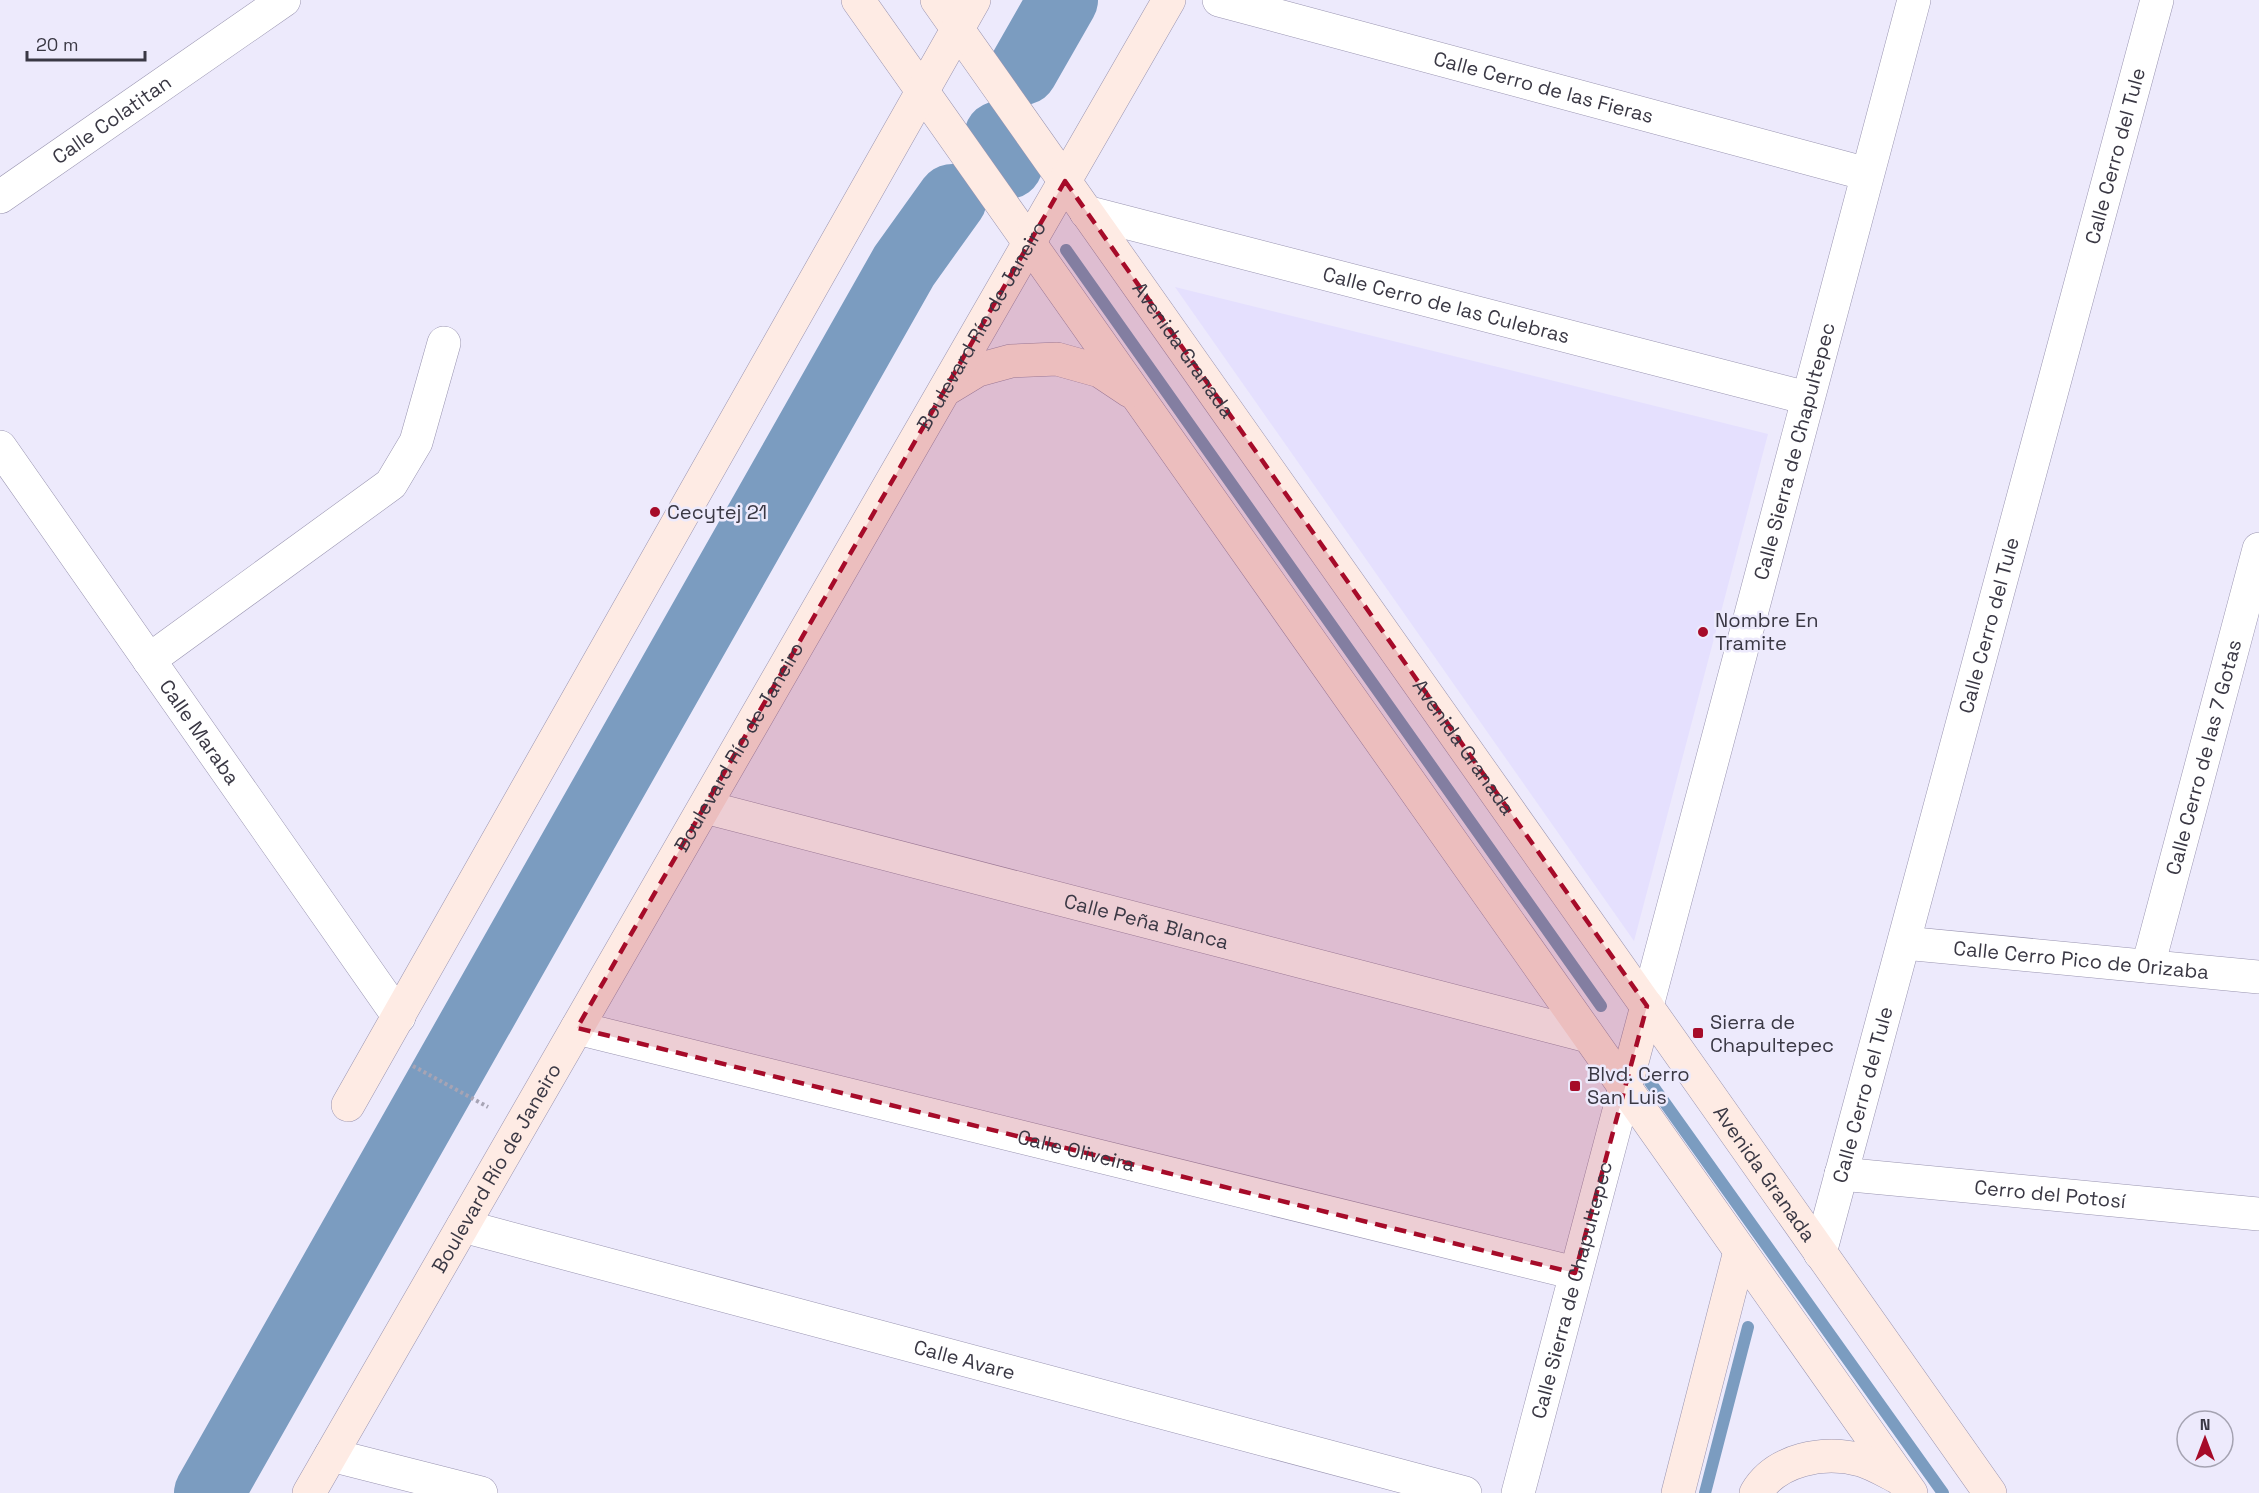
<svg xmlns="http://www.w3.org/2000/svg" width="2259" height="1493" font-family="'Space Grotesk',sans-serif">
	<rect width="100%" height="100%" fill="#edeafc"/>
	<polygon fill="#e5e0fe" points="1175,287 1768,434 1634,941"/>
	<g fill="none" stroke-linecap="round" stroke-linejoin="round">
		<g stroke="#7b9cc0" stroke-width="12">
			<polyline points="1066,250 1601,1006"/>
			<polyline points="1650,1082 1943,1493"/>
			<polyline points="1705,1493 1748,1327"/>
		</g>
		<g stroke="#7b9cc0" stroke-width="70">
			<polyline points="1023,70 1063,0"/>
			<polyline points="988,161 1008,164 999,136"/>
			<polyline points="209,1493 904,266 952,199"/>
		</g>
		<g stroke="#9994b0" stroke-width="34">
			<g id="street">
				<path id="s1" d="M1219,0l648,174"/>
				<path id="s2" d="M0,197l284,-197"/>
				<path id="s3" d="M1086,212l721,186"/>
				<path id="s4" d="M0,447l399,570"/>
				<polyline points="149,660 391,484 416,442 444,343"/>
				<path id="s5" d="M705,807l883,229"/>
				<path id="s6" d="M1904,943l355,34"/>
				<path id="s7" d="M2148,966l111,-417"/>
				<path id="s8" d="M1647,1006l267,-1006"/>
				<path id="s9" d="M577,1028l998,245"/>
				<path id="s10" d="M1841,1174l418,40"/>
				<path id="s11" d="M463,1226l1002,267"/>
				<path id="s12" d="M1820,1253l337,-1253"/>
				<polyline points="331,1455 481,1493"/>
				<path id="s13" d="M1518,1493l107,-405"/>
			</g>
		</g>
		<g stroke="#9994b0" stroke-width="34">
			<g id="secondary">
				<polyline points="858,0 1911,1493"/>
				<path id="s14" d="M937,0l1053,1493"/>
				<polyline points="945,390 978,370 1011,361 1057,359 1100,371 1130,391"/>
				<polyline points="1625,1088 1647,1006"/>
				<polyline points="348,1105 974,0"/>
				<path id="s15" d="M309,1493l860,-1493"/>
				<polyline points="1678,1493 1740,1251"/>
				<path d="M1756,1493c20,-34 68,-43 105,-33 13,4 26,12 38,18"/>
			</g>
		</g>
		<polyline stroke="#a7a4b4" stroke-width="4" stroke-dasharray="3 3" stroke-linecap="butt" points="413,1066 488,1107"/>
		<use href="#street" stroke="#fff" stroke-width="33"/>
		<use href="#secondary" stroke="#feebe4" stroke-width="33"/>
	</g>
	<path fill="#a60b29" fill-opacity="0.2" stroke="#a60b29" stroke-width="4.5" stroke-dasharray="12 8" stroke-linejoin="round" d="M1065,181l582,825 -72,267 -998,-245z"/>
	<g fill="#a60b29" stroke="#edeafc" stroke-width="2">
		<circle cx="655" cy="512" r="6"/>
		<circle cx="1703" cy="632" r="6"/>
		<rect x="1692" y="1027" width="12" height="12" rx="3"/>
		<rect x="1569" y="1080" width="12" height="12" rx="3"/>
	</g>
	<g text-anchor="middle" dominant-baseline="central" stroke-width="5" stroke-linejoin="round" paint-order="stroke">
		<g font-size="20" fill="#3a3844" stroke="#edeafc">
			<text stroke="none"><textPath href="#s1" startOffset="336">Calle Cerro de las Fieras</textPath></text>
			<text stroke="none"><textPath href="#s2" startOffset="136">Calle Colatitan</textPath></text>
			<text stroke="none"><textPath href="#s12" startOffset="1136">Calle Cerro del Tule</textPath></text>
			<text stroke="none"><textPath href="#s3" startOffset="372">Calle Cerro de las Culebras</textPath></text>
			<text stroke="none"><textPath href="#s15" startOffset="1347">Boulevard Río de Janeiro</textPath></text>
			<text stroke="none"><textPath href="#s14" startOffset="428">Avenida Granada</textPath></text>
			<text stroke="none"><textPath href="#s8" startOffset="574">Calle Sierra de Chapultepec</textPath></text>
			<text stroke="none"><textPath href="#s12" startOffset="650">Calle Cerro del Tule</textPath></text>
			<text stroke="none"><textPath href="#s4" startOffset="348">Calle Maraba</textPath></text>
			<text stroke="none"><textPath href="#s14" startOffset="914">Avenida Granada</textPath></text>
			<text stroke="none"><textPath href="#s15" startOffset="861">Boulevard Río de Janeiro</textPath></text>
			<text stroke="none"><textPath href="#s7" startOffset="216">Calle Cerro de las 7 Gotas</textPath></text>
			<text stroke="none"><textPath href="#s5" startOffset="456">Calle Peña Blanca</textPath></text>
			<text stroke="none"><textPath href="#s6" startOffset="178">Calle Cerro Pico de Orizaba</textPath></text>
			<text stroke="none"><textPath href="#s12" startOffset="164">Calle Cerro del Tule</textPath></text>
			<text stroke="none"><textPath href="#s9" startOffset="514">Calle Oliveira</textPath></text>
			<text stroke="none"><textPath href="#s15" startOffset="375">Boulevard Río de Janeiro</textPath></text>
			<text stroke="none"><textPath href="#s14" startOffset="1436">Avenida Granada</textPath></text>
			<text stroke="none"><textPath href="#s10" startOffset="210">Cerro del Potosí</textPath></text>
			<text stroke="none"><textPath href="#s13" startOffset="210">Calle Sierra de Chapultepec</textPath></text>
			<text stroke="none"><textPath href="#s11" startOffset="519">Calle Avare</textPath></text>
		</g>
		<g font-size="20" fill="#3a3844" stroke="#edeafc" text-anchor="start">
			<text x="667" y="512">Cecytej 21</text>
			<text x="1715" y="620">Nombre En<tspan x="1715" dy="23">Tramite</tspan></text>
			<text x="1710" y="1022">Sierra de<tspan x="1710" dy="23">Chapultepec</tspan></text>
			<text x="1587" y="1074">Blvd. Cerro<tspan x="1587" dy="23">San Luis</tspan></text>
		</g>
	</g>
	<g transform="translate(2205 1439)"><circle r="28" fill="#edeafc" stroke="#a5a3b2" stroke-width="1.5"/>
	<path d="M0-4.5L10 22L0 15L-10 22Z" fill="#a60b29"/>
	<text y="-9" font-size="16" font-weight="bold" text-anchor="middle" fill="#3a3844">N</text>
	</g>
	<path d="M27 51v9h118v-9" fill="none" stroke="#3a3844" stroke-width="3"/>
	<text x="36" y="51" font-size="18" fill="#3a3844" stroke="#edeafc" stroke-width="4.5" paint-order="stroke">20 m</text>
</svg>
